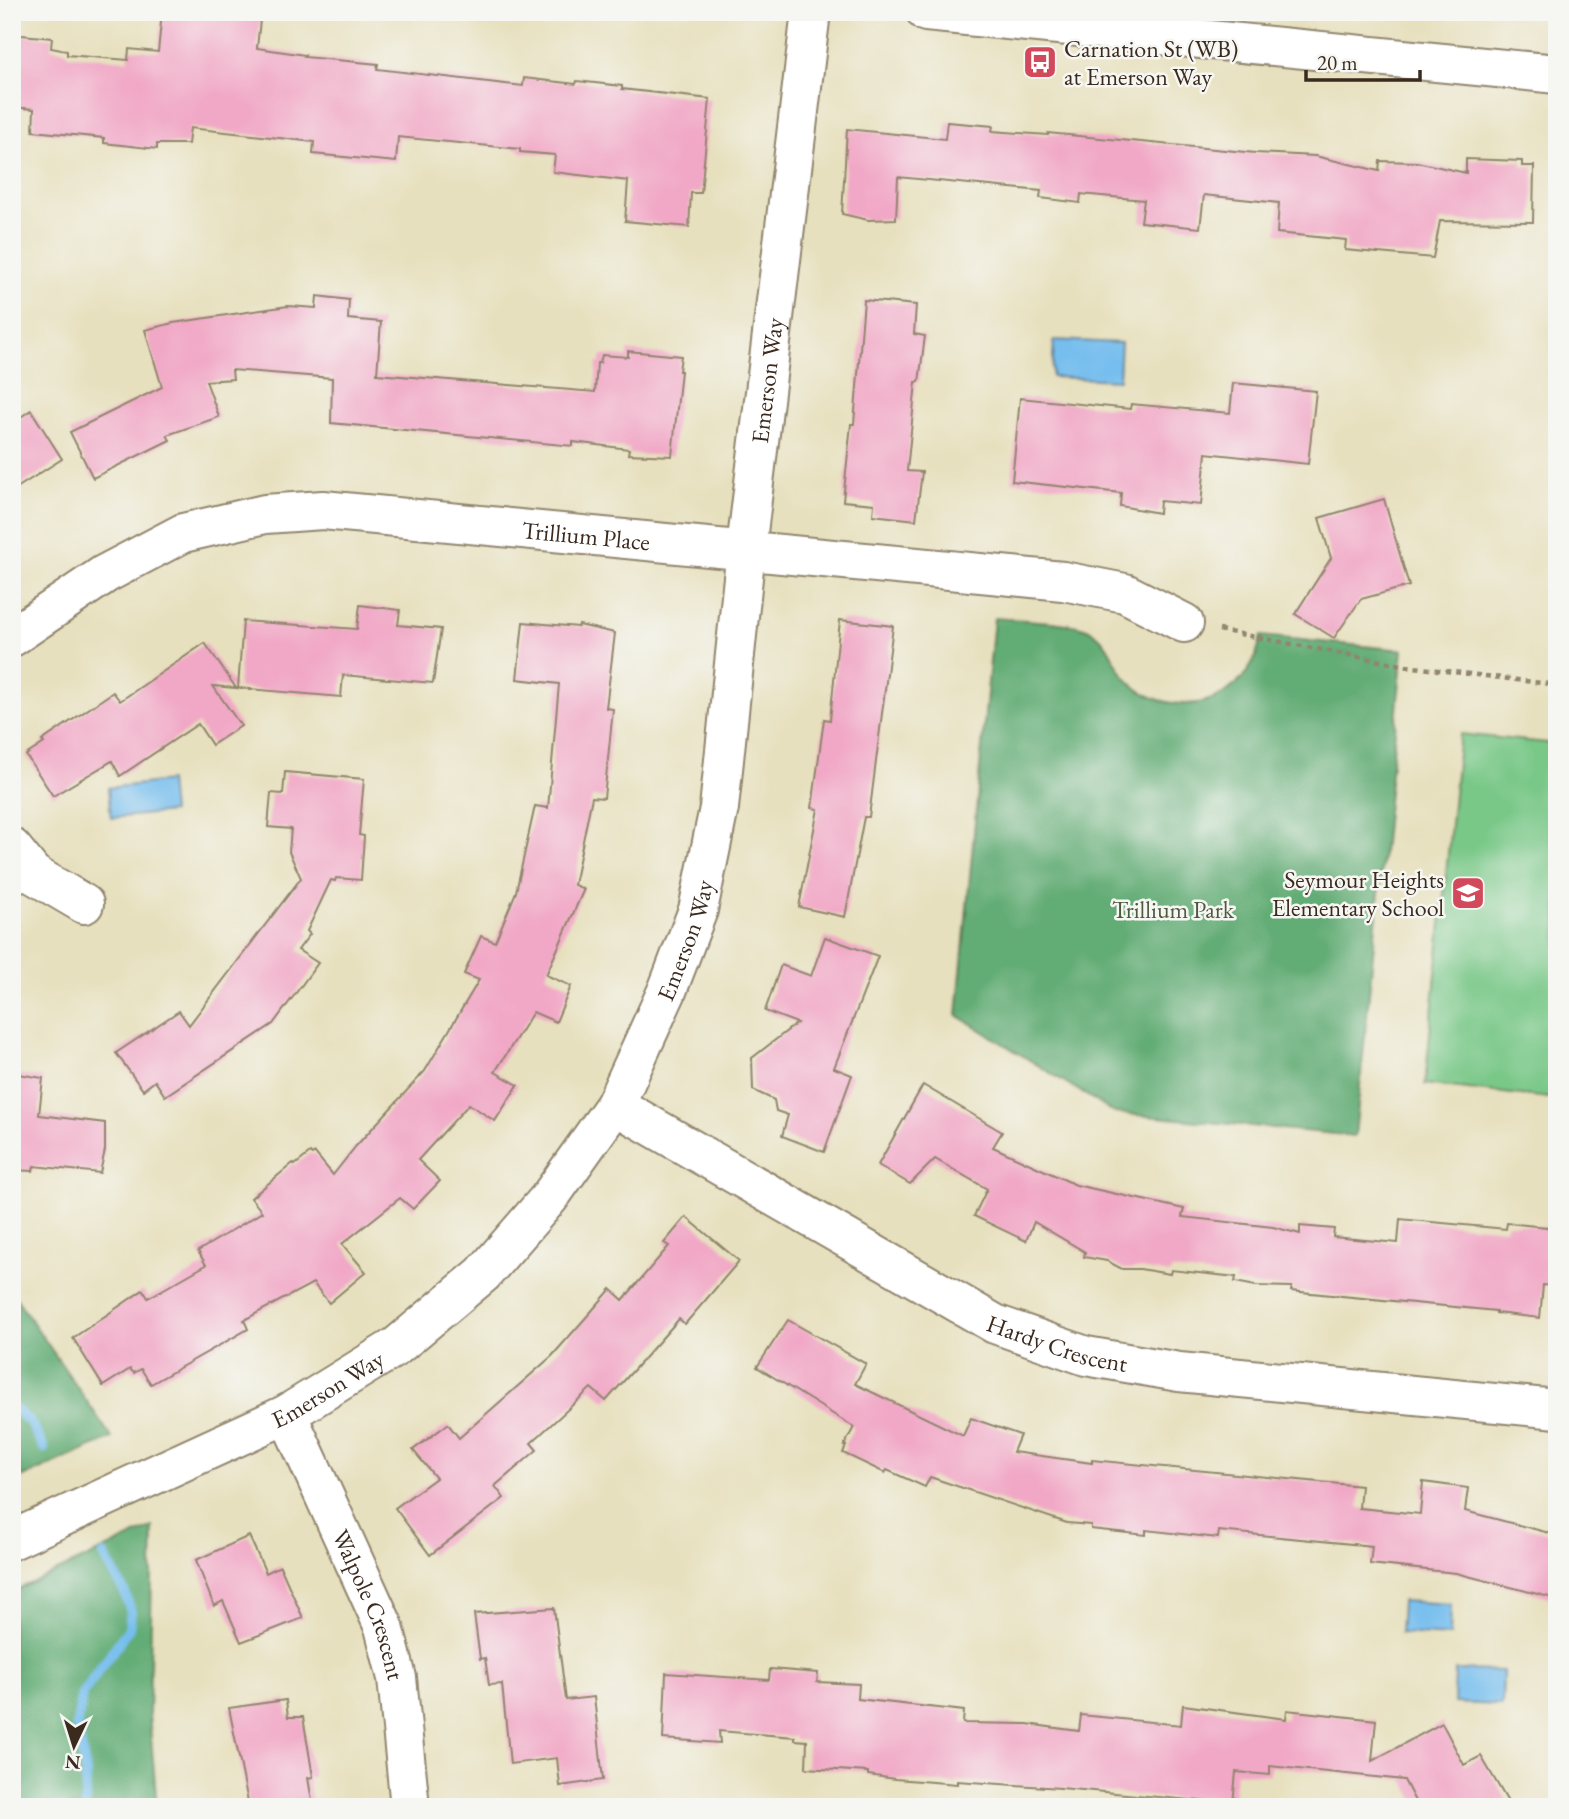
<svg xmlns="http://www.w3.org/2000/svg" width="1569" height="1819" font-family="'EB Garamond',serif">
	<rect width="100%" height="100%" fill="#f6f6f2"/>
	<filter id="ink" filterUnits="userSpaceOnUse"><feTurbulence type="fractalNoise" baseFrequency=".0143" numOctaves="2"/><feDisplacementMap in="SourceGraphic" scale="14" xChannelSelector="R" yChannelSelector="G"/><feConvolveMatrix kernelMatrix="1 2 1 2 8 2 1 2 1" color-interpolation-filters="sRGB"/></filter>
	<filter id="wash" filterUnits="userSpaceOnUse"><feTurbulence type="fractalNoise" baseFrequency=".00686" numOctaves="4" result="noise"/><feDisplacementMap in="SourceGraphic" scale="28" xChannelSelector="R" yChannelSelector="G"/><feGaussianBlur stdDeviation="1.57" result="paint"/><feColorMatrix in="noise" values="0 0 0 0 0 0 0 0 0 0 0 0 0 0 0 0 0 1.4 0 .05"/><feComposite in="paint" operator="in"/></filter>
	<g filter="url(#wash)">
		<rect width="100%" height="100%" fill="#e7e0be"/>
		<polygon fill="#79c888" stroke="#5a7953" stroke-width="2" points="1460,734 1557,744 1557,1099 1425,1084"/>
		<g fill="#62ac74" stroke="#4e6b49" stroke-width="2">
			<path d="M994,618c23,2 77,3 95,12 18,8 22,26 32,41 21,32 67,42 100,24 23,-13 36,-34 40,-59l142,14 -48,486 -240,-23 -158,-98z"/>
			<polygon points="12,1292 112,1438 12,1482"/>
			<polygon points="153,1527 149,1714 157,1807 12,1807 12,1592"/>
		</g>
		<g fill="#76beee" stroke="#587486" stroke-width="2">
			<polygon points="1054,340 1121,343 1119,380 1052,377"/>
			<polygon points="169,781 172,812 111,818 108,788"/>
			<polygon points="1402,1601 1451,1604 1450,1636 1400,1633"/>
			<polygon points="1455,1670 1503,1671 1502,1705 1454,1703"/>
		</g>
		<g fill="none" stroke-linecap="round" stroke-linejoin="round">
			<g stroke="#76beee" stroke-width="10">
				<polyline points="12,1407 30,1422 44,1448"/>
				<polyline points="85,1807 86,1773 77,1726 82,1694 129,1628 131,1612 125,1593 104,1555"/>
			</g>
		</g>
		<g id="blocks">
			<g fill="#f1a8c6">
				<polygon points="162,12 204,12 204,14 260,20 257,48 305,55 304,57 378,64 377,69 523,86 524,78 576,84 577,81 622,86 622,89 710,99 701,193 691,193 689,227 625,221 628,181 553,172 555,155 520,152 520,149 398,137 396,162 313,154 314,142 190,128 188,144 157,144 157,149 104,143 104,138 33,131 34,109 12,107 12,34 52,38 51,48 67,51 67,55 128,60 129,49 158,52"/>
				<polygon points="947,122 993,126 992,131 1048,135 1048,133 1256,153 1315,156 1379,171 1380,161 1417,162 1466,173 1466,159 1522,161 1522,166 1534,166 1533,222 1440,221 1433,258 1345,250 1346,240 1277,233 1279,203 1204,195 1200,228 1141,222 1144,200 1081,194 1080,203 1040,198 1041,191 898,177 896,219 868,220 842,214 847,129 945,139"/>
				<polygon points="317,296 349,300 348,319 381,322 377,374 595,392 597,363 600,363 602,355 628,357 628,351 681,356 679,371 681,371 672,456 628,454 629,449 573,442 573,446 331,423 332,378 232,370 233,379 206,381 219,417 167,435 170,440 93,478 70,432 162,387 145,330 173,323 288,306 316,308"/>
				<polygon points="864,300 916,305 914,334 925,336 919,382 916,382 907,471 922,472 916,520 873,515 874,504 843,501 851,424 854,424"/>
				<polygon points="1233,383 1316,391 1308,464 1206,453 1201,505 1160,501 1159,513 1120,506 1121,493 1012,481 1020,398 1130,409 1131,404 1230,413"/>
				<polygon points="31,410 62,459 12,491 12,423"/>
				<polygon points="1384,499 1409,586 1361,599 1334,638 1295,614 1331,558 1319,518"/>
				<polygon points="360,605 400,610 398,625 441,629 433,683 343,675 341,697 238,688 243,621 357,629"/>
				<polygon points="840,620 893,626 869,817 864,817 845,917 799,907 818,809 812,808 824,719 830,720"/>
				<polygon points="523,622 578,627 579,625 615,633 606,708 613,709 604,798 592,797 574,885 584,889 546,975 571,986 556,1022 533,1012 495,1072 518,1085 495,1121 469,1104 418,1160 440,1181 413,1209 400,1198 342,1244 366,1272 329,1303 313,1283 244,1320 248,1329 151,1384 141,1369 134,1373 130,1369 103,1386 73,1338 143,1290 148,1298 206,1265 198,1251 262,1212 251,1198 293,1163 295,1165 310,1153 312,1155 315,1153 333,1175 356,1146 425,1071 479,980 464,974 481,936 495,942 516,892 535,806 548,808 559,684 517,679"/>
				<polygon points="205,643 236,688 213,686 241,726 212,745 198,724 120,776 112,761 53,796 26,755 44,743 42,741 113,692 120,701"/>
				<polygon points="285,772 364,779 359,835 364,836 361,880 336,878 335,881 331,880 307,931 310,934 298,950 318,963 273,1024 165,1096 155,1081 143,1090 116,1053 179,1011 189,1025 301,878 289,852 291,829 268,827 271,793 283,794"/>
				<polygon points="825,937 878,956 834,1068 852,1075 824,1152 782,1136 788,1115 776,1111 774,1100 753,1090 752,1058 797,1023 765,1011 781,965 811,976"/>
				<polygon points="12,1073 43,1078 39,1115 105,1123 105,1150 100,1173 34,1166 33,1171 12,1170"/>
				<polygon points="923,1085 1002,1132 993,1147 1076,1185 1184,1209 1182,1217 1273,1227 1300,1234 1300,1226 1334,1229 1333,1237 1398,1243 1400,1219 1506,1229 1507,1223 1557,1228 1557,1286 1543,1285 1540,1318 1496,1313 1496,1311 1291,1291 1292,1287 1256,1286 1235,1282 1236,1277 1171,1270 1170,1274 1140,1269 1122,1269 1107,1261 1084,1257 1085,1252 1034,1222 1026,1241 974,1216 987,1189 935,1159 910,1184 878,1165"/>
				<polygon points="686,1217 739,1261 685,1324 679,1319 606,1401 591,1388 531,1443 537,1450 495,1486 504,1498 430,1555 395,1508 436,1478 413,1450 448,1424 459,1438 552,1356 611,1289 623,1300 669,1246 664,1243"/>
				<polygon points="788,1320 866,1364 855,1384 963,1436 971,1418 1020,1435 1013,1452 1092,1463 1092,1460 1361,1486 1359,1508 1420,1514 1423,1482 1468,1488 1465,1511 1557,1535 1557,1599 1456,1573 1370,1564 1372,1546 1219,1531 1218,1538 1146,1530 1146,1535 1091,1529 1091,1525 1067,1523 930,1477 925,1487 887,1470 885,1473 843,1453 846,1446 844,1446 854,1427 757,1367"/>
				<polygon points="249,1536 266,1573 280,1566 303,1618 241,1642 223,1601 214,1606 196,1560"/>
				<polygon points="554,1608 566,1700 594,1697 603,1780 560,1786 557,1758 510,1764 502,1684 489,1685 485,1658 480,1659 474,1614"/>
				<polygon points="770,1669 818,1673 817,1682 859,1684 858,1699 964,1711 963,1723 1027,1724 1079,1731 1081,1715 1181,1725 1183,1705 1286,1719 1287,1710 1376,1720 1372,1761 1442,1723 1464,1765 1481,1756 1511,1807 1418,1807 1404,1780 1270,1766 1270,1775 1236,1772 1233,1804 1061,1788 957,1781 957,1784 895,1779 868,1775 868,1772 806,1768 807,1741 795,1740 795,1737 719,1731 720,1743 663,1739 666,1673 769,1680"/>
				<polygon points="286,1700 288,1717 303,1717 313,1777 308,1778 313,1807 249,1807 229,1708"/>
			</g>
		</g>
	</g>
	<g filter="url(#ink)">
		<use href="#blocks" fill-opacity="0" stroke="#91856e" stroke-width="2"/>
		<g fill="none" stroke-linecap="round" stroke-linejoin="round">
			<g stroke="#91856e" stroke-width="42">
				<g id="street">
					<polyline points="926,12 1557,74"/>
					<path id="s1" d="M12,637l93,-63 78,-41 82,-19 58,-4 740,71 62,12 59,30"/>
					<polyline points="12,848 33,874 84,904"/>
					<path id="s2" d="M615,1105l380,219 91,32 93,16 378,37"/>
					<path id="s3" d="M287,1414l97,213 13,51 13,129"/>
					<path id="s4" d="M12,1540l275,-126 110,-68 86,-72 66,-76 66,-93 52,-114 31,-81 21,-102 27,-259 65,-537"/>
				</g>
			</g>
			<polyline stroke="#91856e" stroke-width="4.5" stroke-dasharray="5 5" stroke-linecap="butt" points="1219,630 1406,666 1557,685"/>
			<use href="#street" stroke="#fff" stroke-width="38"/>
		</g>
	</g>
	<defs>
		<g id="bus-square" transform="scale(1.75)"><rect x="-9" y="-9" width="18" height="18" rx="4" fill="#d1495b" stroke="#f6f6f2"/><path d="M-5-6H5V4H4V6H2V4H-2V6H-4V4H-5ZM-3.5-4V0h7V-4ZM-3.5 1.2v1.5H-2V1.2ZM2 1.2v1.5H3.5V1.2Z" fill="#fff"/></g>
		<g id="school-square" transform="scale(1.75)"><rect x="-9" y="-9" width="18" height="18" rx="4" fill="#d1495b" stroke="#f6f6f2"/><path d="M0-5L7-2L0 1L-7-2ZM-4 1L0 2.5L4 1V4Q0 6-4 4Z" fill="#fff"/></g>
	</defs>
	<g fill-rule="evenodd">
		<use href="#bus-square" x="1040" y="62"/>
		<use href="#school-square" x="1468" y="893"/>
	</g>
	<g text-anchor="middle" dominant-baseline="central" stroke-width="5" stroke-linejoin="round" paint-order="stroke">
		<g font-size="24" fill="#3b2a1e" stroke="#f6f6f2" text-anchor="start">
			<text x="1064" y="48">Carnation St (WB)<tspan x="1064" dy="28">at Emerson Way</tspan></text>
			<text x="1444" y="879" text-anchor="end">Seymour Heights<tspan x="1444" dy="28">Elementary School</tspan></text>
		</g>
		<g font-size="24" fill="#3b2a1e" stroke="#f6f6f2">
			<text stroke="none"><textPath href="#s4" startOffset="1505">Emerson Way</textPath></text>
			<text stroke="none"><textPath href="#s1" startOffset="607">Trillium Place</textPath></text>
			<text stroke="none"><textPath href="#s4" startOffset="938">Emerson Way</textPath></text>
			<text stroke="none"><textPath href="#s2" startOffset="504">Hardy Crescent</textPath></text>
			<text stroke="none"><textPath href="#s4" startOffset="350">Emerson Way</textPath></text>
			<text stroke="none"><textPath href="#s3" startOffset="208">Walpole Crescent</textPath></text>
		</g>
		<g font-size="24" fill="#4e593e" stroke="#f6f6f2">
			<text x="1173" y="909">Trillium Park</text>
		</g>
	</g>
	<rect width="1569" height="1819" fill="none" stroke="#f6f6f2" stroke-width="42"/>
	<g transform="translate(74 1746) rotate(184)" stroke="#f6f6f2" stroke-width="5" paint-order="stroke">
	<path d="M0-5L12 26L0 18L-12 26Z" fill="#3b2a1e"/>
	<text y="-10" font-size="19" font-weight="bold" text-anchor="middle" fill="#3b2a1e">N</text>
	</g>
	<path d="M1306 70v10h114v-10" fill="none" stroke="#3b2a1e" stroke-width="3.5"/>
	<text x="1317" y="70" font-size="21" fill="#3b2a1e" stroke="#f6f6f2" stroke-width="5" paint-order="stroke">20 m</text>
</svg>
